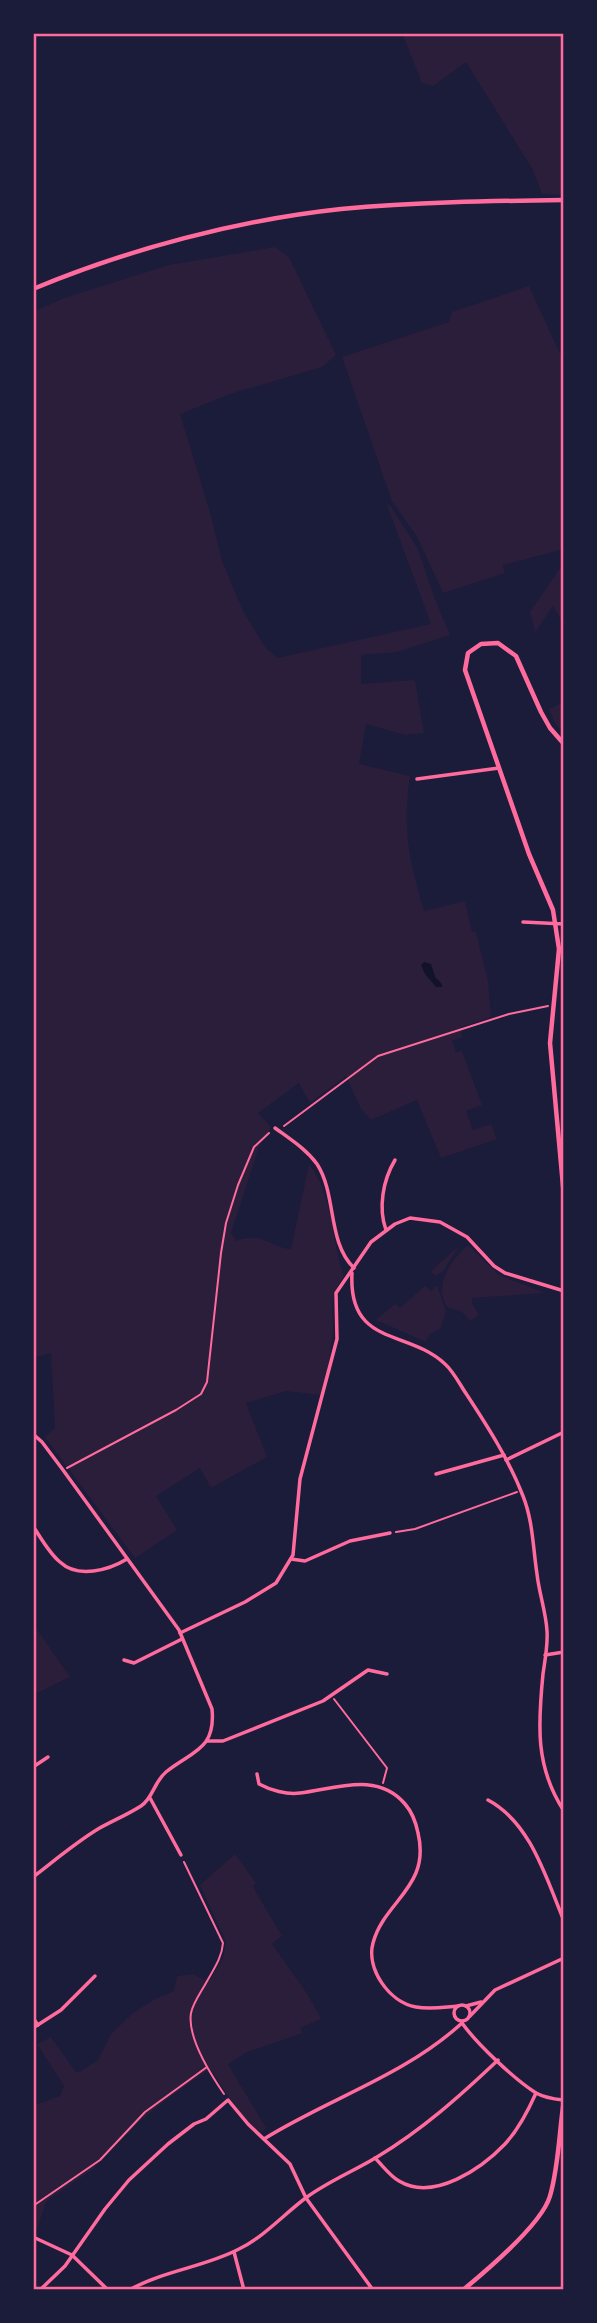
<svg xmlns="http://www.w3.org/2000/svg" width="597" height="2323" font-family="'Space Grotesk',sans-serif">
	<rect width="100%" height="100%" fill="#1b1b3a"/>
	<g fill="#2a1e3b">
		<polygon points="402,33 564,33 564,195 542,194 533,170 466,62 433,86 422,83"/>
		<path d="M275,247l14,10 47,98 -14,12 -92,27 -50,20 30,98 12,49 22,52 22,35 12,10 153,-34 -44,-119h3l28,44 16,48 16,38 -53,17 -36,3v29l54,-4 9,53 -19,2 -39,-11 -7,40 51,12c-8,53 -1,84 14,135l41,-10 7,31h4l12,49 3,36 -30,10 1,11 -10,3 4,11 6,-1 20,54 -16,6 7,19 18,-6 6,15 -56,19 -24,-58 -46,20 -11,-13 -14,-31 -36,27 -11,-20 -41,30 13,14 -12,20 -28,86 5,8c28,-10 30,5 55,8l18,-85c25,33 22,75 35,113 -19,22 -8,37 -12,63 -2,19 -6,37 -11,55l-35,-4 -40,12 21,54 -56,31 -11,-20 -44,28 21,34 -42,28 -90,-121 10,-9 -4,-75 -18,5v-1046l31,-14 105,-33z"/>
		<polygon points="529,286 564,362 564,549 503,565 505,573 443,593 417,537 392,501 342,357 449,322 452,312"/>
		<polygon points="564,556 564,625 553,606 535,632 530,612 563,564"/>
		<polygon points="564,702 564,732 556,725 549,709"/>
		<polygon points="460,1245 443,1271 436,1276 431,1271"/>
		<path d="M468,1245l31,30 46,18 -73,5v6l7,11 -9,6 -8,-9 -15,-5c-14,-23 4,-46 21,-62z"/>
		<polygon points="437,1285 446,1312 440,1329 429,1335 426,1342 376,1320 395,1304 400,1308 425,1286 431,1291"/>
		<polygon points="33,1624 70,1677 33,1695"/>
		<path d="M235,1854l21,29 -3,4 29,49 -10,8 36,51 13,24 -21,9 3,5 -56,19 -19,12 38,64 -4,4c-21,-9 -38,-45 -52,-63l-36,25 -33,26 -48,49 -44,30 -3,4 -10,28 -3,-2v-123l27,-10 4,-10 -27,-42 14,-7 25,35h4l18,-12 13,-26 22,-21 22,-14 19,-8 3,-15 16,-2 14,7 3,-1 13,-22 3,-16 -26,-57z"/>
	</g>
	<polygon fill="#12122b" points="424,962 431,964 435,977 442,984 442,987 436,987 425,974 421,965"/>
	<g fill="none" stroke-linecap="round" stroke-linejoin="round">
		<g stroke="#ff6b9d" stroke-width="2">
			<polyline points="284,1126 378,1056 509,1014 548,1006"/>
			<polyline points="67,1468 176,1410 201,1394 207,1382 221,1253 226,1223 238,1185 254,1147 269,1133"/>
			<polyline points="396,1532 415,1529 517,1492"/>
			<polyline points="334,1699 387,1768 383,1783"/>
			<path d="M184,1862l39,81c-1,15 -10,27 -17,40 -5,9 -13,20 -15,30 -4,24 20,62 33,81"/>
			<polyline points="33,2206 100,2160 145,2112 207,2067"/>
		</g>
		<g stroke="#ff6b9d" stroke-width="3.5">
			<polyline points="417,779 499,768"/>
			<polyline points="523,922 564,924"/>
			<path d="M275,1128c15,11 31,21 42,36 20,31 10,78 37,104"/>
			<path d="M386,1230c-8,-22 -3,-50 9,-70"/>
			<path d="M352,1273c-4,74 56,56 93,91 9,8 15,21 22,31 21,32 42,65 56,101 10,25 10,52 14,78 2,19 9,38 10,57 1,14 -2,29 -4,43 -5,50 -8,93 21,137"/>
			<path d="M33,1434l9,8 21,28 116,160 33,79c4,41 -20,42 -46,63 -12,10 -13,26 -25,34 -14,9 -29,15 -43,23 -23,14 -44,32 -65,48"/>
			<polyline points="506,1460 564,1432"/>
			<polyline points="436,1474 504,1455"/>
			<path d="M33,1526c8,12 16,27 27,36 18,17 49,8 67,-3"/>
			<polyline points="291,1559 305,1561 350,1541 390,1533"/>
			<polyline points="180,1633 245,1602 276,1583 293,1555 300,1479 337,1339 336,1293 371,1242 395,1224 410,1218 440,1222 467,1237 494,1266 505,1273 564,1291"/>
			<polyline points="545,1655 564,1652"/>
			<polyline points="124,1660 134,1663 182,1639"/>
			<polyline points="207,1741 223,1741 323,1701 368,1670 387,1674"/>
			<polyline points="33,1767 48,1757"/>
			<path d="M257,1774l2,10c11,6 28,11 41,9 35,-4 77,-22 105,11 7,8 11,19 13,29 13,54 -34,68 -45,110 -7,26 16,59 43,64 15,3 28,0 42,-1"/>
			<polyline points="150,1798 181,1855"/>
			<path d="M488,1800c43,23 58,78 76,121"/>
			<circle cx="462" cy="2013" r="8"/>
			<polyline points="466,2006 481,2002"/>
			<polyline points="470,2016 495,1990 564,1958"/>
			<polyline points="33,2018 38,2025"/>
			<path d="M462,2023c15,21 52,56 74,70 9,5 18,6 27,7"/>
			<polyline points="33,2028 61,2010 95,1976"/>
			<path d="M264,2139c66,-41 140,-63 198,-116"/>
			<path d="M375,2158c8,8 15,18 24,23 35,21 83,-13 106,-37 14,-15 23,-33 31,-51"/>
			<polyline points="33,2237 72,2255 108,2290"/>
			<polyline points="234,2252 244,2290"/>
			<polyline points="40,2290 65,2266 105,2209 129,2180 168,2144 194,2124 206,2119 228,2100 248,2124 290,2164 306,2198 373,2290"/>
			<path d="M129,2290c36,-20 76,-23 110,-41 25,-12 46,-36 68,-52 22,-16 47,-26 70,-40 45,-27 83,-61 121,-97"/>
		</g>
		<g stroke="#ff6b9d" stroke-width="4.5">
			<path d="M33,289c96,-40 205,-69 308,-80 74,-7 148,-8 223,-9"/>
			<polyline points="564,744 550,728 541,712 516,656 498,643 481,644 468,653 465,670 529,854 553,910 559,949 550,1043 564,1197"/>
			<path d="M463,2290c23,-19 79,-66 87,-94 9,-31 9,-65 14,-96"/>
		</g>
	</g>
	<rect width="597" height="2323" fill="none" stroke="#1b1b3a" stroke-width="70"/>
	<rect x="35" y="35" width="527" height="2253" fill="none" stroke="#ff6b9d" stroke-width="2.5"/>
</svg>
